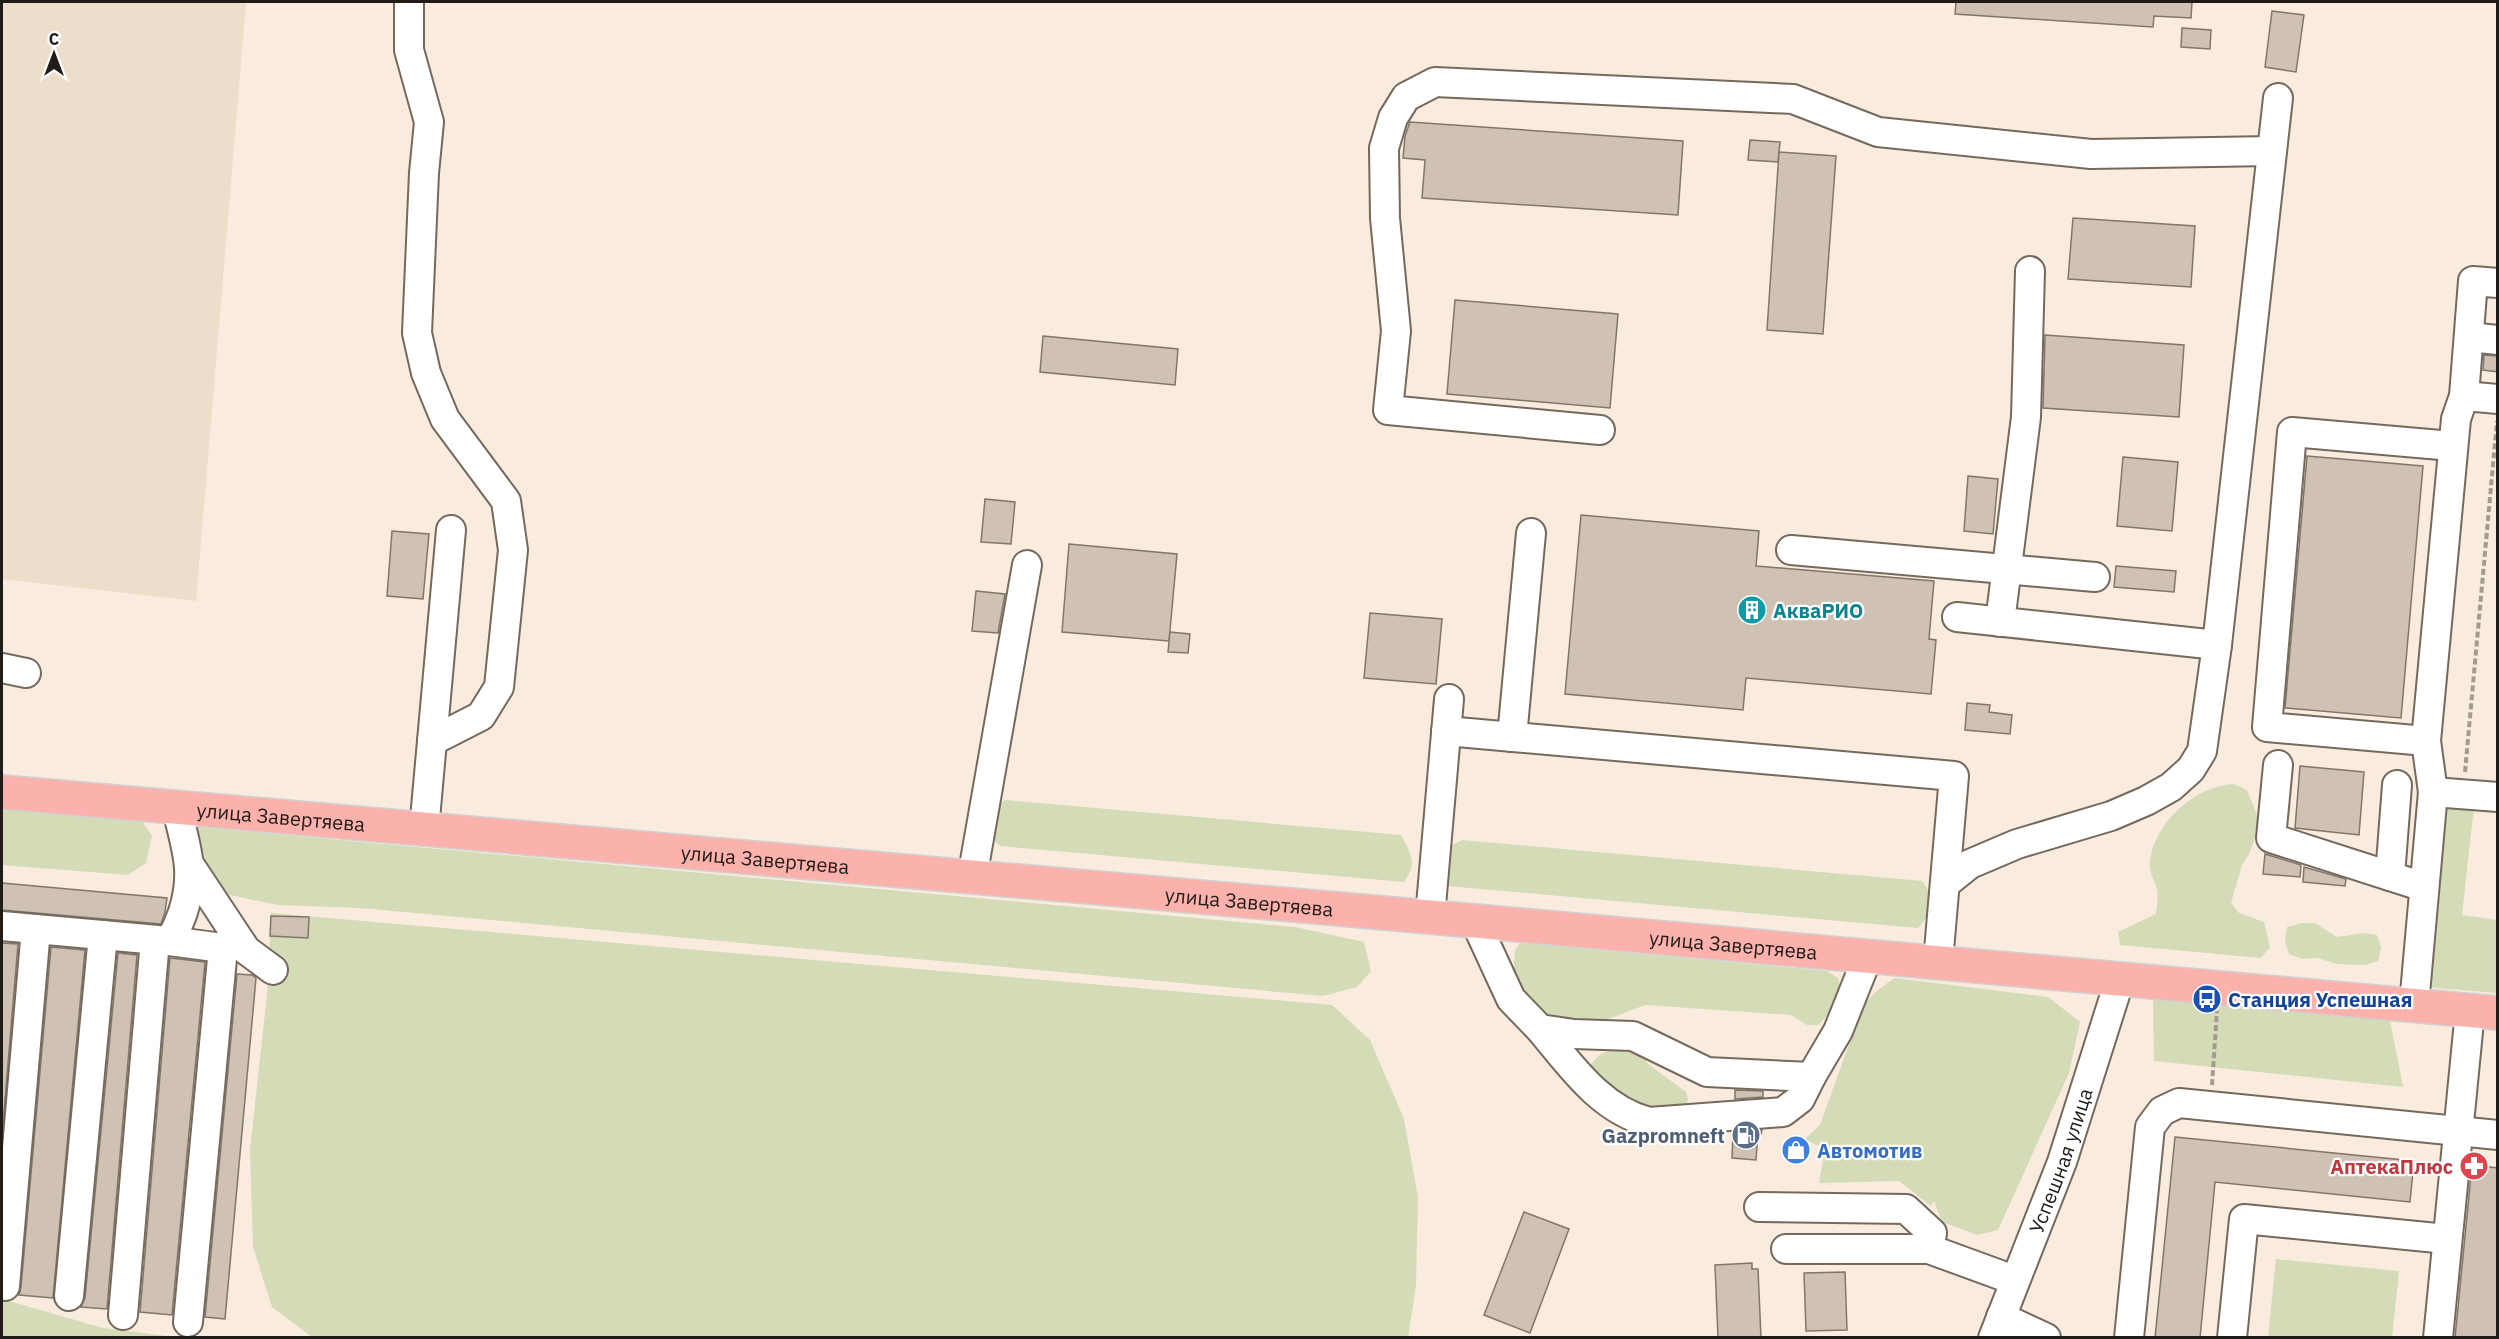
<svg xmlns="http://www.w3.org/2000/svg" width="2499" height="1339" font-family="'IBM Plex Sans',sans-serif">
	<rect width="100%" height="100%" fill="#f9ebdd"/>
	<polygon fill="#edddcb" points="2,2 246,2 196,601 2,579"/>
	<g fill="#d4dbb7">
		<path d="M2234,784l13,6 10,25 2,13 -10,26 -7,11 -11,38 8,10 25,9 6,25 -9,11 -141,-13 -2,-13 38,-18c1,-8 3,-20 0,-28 -3,-10 -8,-14 -6,-26 6,-39 45,-74 84,-76z"/>
		<path d="M1005,800l396,35c10,19 17,28 3,47l-404,-36 -12,-11 3,-22z"/>
		<polygon points="2442,805 2474,806 2462,915 2497,920 2497,993 2424,987"/>
		<polygon points="2,806 139,816 152,836 146,863 128,875 2,865"/>
		<polygon points="197,827 1295,927 1364,942 1371,971 1357,987 1323,996 360,908 277,905 221,893 205,859"/>
		<path d="M1462,840l460,41c15,21 13,28 -4,47l-470,-42 -5,-18 3,-19z"/>
		<polygon points="271,913 1332,1005 1370,1040 1404,1119 1418,1197 1416,1284 1408,1338 312,1337 272,1307 253,1247 250,1150 268,986"/>
		<polygon points="2302,923 2315,923 2337,937 2364,933 2377,935 2381,948 2378,961 2365,965 2337,964 2318,958 2302,959 2289,954 2285,941 2287,927"/>
		<path d="M1520,943l307,28 11,7c6,19 -6,34 -20,47h-11l-16,-10 -146,-10 -50,19 -14,2 -43,-13 -25,-36 2,-27z"/>
		<polygon points="1894,978 2048,997 2080,1022 2069,1073 1998,1230 1978,1235 1942,1222 1934,1201 1931,1206 1899,1181 1819,1183 1825,1149 1805,1139 1820,1125 1862,1008 1873,994"/>
		<polygon points="2153,998 2389,1015 2403,1087 2154,1061"/>
		<path d="M1615,1049l15,1 13,7 5,7 38,28 2,7 -2,8 -51,5 -46,-41c4,-14 13,-19 26,-22z"/>
		<polygon points="2276,1259 2399,1271 2392,1337 2268,1337"/>
		<polygon points="2,1299 103,1328 175,1337 2,1337"/>
	</g>
	<g fill="#cfc1b4" stroke="#82766a" stroke-width="1.5">
		<polygon points="1956,2 2192,2 2191,18 2154,16 2153,27 1955,14"/>
		<polygon points="2272,11 2304,15 2296,72 2265,67"/>
		<polygon points="2182,28 2211,30 2210,49 2181,47"/>
		<polygon points="1410,122 1683,141 1678,215 1422,198 1425,160 1403,158 1405,136"/>
		<polygon points="1750,140 1780,142 1778,162 1748,160"/>
		<polygon points="1779,152 1836,156 1823,334 1767,330"/>
		<polygon points="2073,218 2195,226 2191,287 2068,279"/>
		<polygon points="1455,300 1618,314 1610,408 1447,394"/>
		<polygon points="2045,335 2184,345 2179,417 2043,408"/>
		<polygon points="1043,336 1178,349 1175,385 1040,372"/>
		<polygon points="2484,355 2498,356 2498,372 2483,370"/>
		<polygon points="2307,456 2423,466 2401,718 2285,708"/>
		<polygon points="2123,457 2178,462 2172,531 2117,526"/>
		<polygon points="1968,476 1998,479 1993,534 1964,531"/>
		<polygon points="985,499 1015,502 1011,544 981,542"/>
		<polygon points="1581,515 1759,531 1756,566 1934,581 1929,639 1936,640 1931,694 1746,678 1743,710 1565,694"/>
		<polygon points="392,531 429,534 423,599 387,596"/>
		<polygon points="1069,544 1177,554 1169,641 1062,632"/>
		<polygon points="2116,566 2176,571 2174,592 2114,587"/>
		<polygon points="976,591 1005,594 998,633 972,631"/>
		<polygon points="1370,613 1442,619 1436,684 1364,678"/>
		<polygon points="1170,632 1190,634 1188,653 1168,652"/>
		<polygon points="1967,703 1990,705 1989,712 2012,715 2010,734 1965,730"/>
		<polygon points="2300,766 2364,772 2359,835 2295,828"/>
		<polygon points="2265,854 2301,865 2300,877 2263,874"/>
		<polygon points="2304,867 2346,879 2345,886 2303,882"/>
		<polygon points="2,883 167,898 165,912 161,924 2,910"/>
		<polygon points="271,916 309,917 308,938 270,936"/>
		<polygon points="2,943 18,944 2,1136"/>
		<polygon points="51,947 85,950 53,1298 19,1295 21,1287"/>
		<polygon points="118,953 137,955 107,1309 81,1307 85,1298"/>
		<polygon points="170,958 205,962 172,1315 140,1312"/>
		<polygon points="237,974 252,975 256,978 225,1319 205,1317"/>
		<polygon points="1735,1090 1763,1091 1763,1097 1735,1099"/>
		<polygon points="1762,1130 1761,1134 1758,1133 1756,1160 1732,1158 1733,1132"/>
		<polygon points="2175,1137 2414,1161 2410,1202 2215,1182 2200,1338 2155,1338"/>
		<polygon points="2472,1165 2498,1168 2498,1338 2455,1338"/>
		<polygon points="1524,1212 1569,1229 1530,1333 1484,1315"/>
		<polygon points="1752,1263 1752,1269 1758,1269 1761,1338 1718,1338 1715,1265"/>
		<polygon points="1845,1272 1847,1330 1806,1331 1804,1273"/>
	</g>
	<g fill="none" stroke-linecap="round" stroke-linejoin="round">
		<g stroke="#75695d" stroke-width="32">
			<g id="minor">
				<polyline points="409,2 409,50 429,122 424,173 417,333 426,373 445,419 506,501 513,550 499,687 481,716 432,741"/>
				<polyline points="2469,337 2498,340"/>
				<polyline points="2464,396 2473,281 2498,283"/>
				<polyline points="1600,430 1388,410 1396,331 1385,218 1384,148 1393,118 1406,97 1435,82 1793,99 1878,132 2091,154 2272,151"/>
				<polyline points="1791,550 2095,577"/>
				<polyline points="1957,617 2217,645"/>
				<polyline points="2000,622 2026,417 2030,271"/>
				<polyline points="2,668 26,673"/>
				<polyline points="1446,731 1954,776 1938,962"/>
				<polyline points="1512,737 1531,533"/>
				<polyline points="2426,741 2267,727 2292,432 2452,446"/>
				<polyline points="2278,765 2271,838 2424,887"/>
				<polyline points="2433,792 2426,741 2456,419 2464,396 2498,399"/>
				<polyline points="424,830 451,530"/>
				<polyline points="191,867 246,950 273,970"/>
				<polyline points="2390,876 2397,785"/>
				<polyline points="972,878 1027,565"/>
				<polyline points="1945,884 1970,864 2017,844 2111,816 2146,801 2171,787 2191,769 2202,751 2217,645 2278,98"/>
				<polyline points="1430,917 1449,699"/>
				<polyline points="1475,921 1511,999 1540,1029 1574,1034 1633,1036 1707,1072 1811,1077 1838,1031 1868,956"/>
				<path d="M2,926l167,15c7,-9 10,-18 14,-29 13,-41 3,-63 -6,-103"/>
				<polyline points="169,941 223,948 188,1322"/>
				<polyline points="2414,1005 2433,792 2498,797"/>
				<path d="M1540,1029c31,37 61,81 109,93l134,-10 17,-13 11,-22"/>
				<polyline points="1759,1207 1906,1209 1932,1233 1929,1249"/>
				<polyline points="1786,1249 1929,1249 2014,1280"/>
				<polyline points="5,1286 36,929"/>
				<polyline points="69,1296 103,935"/>
				<polyline points="123,1315 155,940"/>
				<polyline points="2001,1317 2046,1338"/>
				<path id="s1" d="M1993,1338l69,-176 58,-183"/>
				<polyline points="2129,1338 2150,1127 2162,1111 2179,1103 2498,1135"/>
				<polyline points="2232,1338 2244,1219 2447,1239"/>
				<polyline points="2438,1338 2470,1011"/>
			</g>
		</g>
		<g stroke="#d2d1d1" stroke-width="36">
			<g id="major">
				<path id="s2" d="M2,792l1473,129 1023,92"/>
			</g>
		</g>
		<g stroke="#a59a90" stroke-width="4" stroke-dasharray="6 3" stroke-linecap="butt">
			<polyline points="2465,772 2497,421"/>
			<polyline points="2212,1085 2217,1011"/>
		</g>
		<use href="#minor" stroke="#fff" stroke-width="28"/>
		<use href="#major" stroke="#fbb1ac" stroke-width="33"/>
	</g>
	<defs>
		<g id="building-disc" transform="scale(1.5)"><circle r="9.5" fill="#0f9aa8" stroke="#fff"/><path d="M-4-6H4V6H1V3H-1V6H-4ZM-2.5-4.3h1.7v1.8h-1.7ZM.8-4.3h1.7v1.8H.8ZM-2.5-1h1.7V.8h-1.7ZM.8-1h1.7V.8H.8Z" fill="#fff"/></g>
		<g id="bus-disc" transform="scale(1.5)"><circle r="9.5" fill="#1a4fb4" stroke="#fff"/><path d="M-5-6H5V4H4V6H2V4H-2V6H-4V4H-5ZM-3.5-4V0h7V-4ZM-3.5 1.2v1.5H-2V1.2ZM2 1.2v1.5H3.5V1.2Z" fill="#fff"/></g>
		<g id="fuel-disc" transform="scale(1.5)"><circle r="9.5" fill="#5c6f8a" stroke="#fff"/><path d="M-5.5-6h7V0h2V4h1.3V-2.5L3-4.5l.8-.8L6-3V5H2.5V1h-1V6h-7ZM-4.2-4.7v3.2H.2V-4.7Z" fill="#fff"/></g>
		<g id="shop-disc" transform="scale(1.5)"><circle r="9.5" fill="#3f7fe0" stroke="#fff"/><path d="M-5-2.5h2.3a2.7 3.5 0 0 1 5.4 0H5L5.5 6h-11ZM-1.5-2.5h3a1.5 2.3 0 0 0-3 0Z" fill="#fff"/></g>
		<g id="pharmacy-disc" transform="scale(1.5)"><circle r="9.5" fill="#e0444e" stroke="#fff"/><path d="M-2-6h4v4h4v4h-4v4h-4v-4h-4v-4h4Z" fill="#fff"/></g>
	</defs>
	<g fill-rule="evenodd">
		<use href="#building-disc" x="1752" y="610"/>
		<use href="#bus-disc" x="2207" y="999"/>
		<use href="#fuel-disc" x="1746" y="1135"/>
		<use href="#shop-disc" x="1796" y="1150"/>
		<use href="#pharmacy-disc" x="2474" y="1166"/>
	</g>
	<g text-anchor="middle" dominant-baseline="central" stroke-width="4.5" stroke-linejoin="round" paint-order="stroke">
		<g font-size="20" font-weight="bold" fill="#0d838f" stroke="#fff" text-anchor="start">
			<text x="1773" y="610">АкваРИО</text>
		</g>
		<g font-size="20" fill="#201b17" stroke="#fff">
			<text stroke="none"><textPath href="#s2" startOffset="280">улица Завертяева</textPath></text>
			<text stroke="none"><textPath href="#s2" startOffset="766">улица Завертяева</textPath></text>
			<text stroke="none"><textPath href="#s2" startOffset="1252">улица Завертяева</textPath></text>
			<text stroke="none"><textPath href="#s2" startOffset="1738">улица Завертяева</textPath></text>
			<text stroke="none"><textPath href="#s1" startOffset="190">Успешная улица</textPath></text>
		</g>
		<g font-size="20" font-weight="bold" fill="#164399" stroke="#fff" text-anchor="start">
			<text x="2228" y="999">Станция Успешная</text>
		</g>
		<g font-size="20" font-weight="bold" fill="#4e5e75" stroke="#fff" text-anchor="end">
			<text x="1725" y="1135">Gazpromneft</text>
		</g>
		<g font-size="20" font-weight="bold" fill="#366cbe" stroke="#fff" text-anchor="start">
			<text x="1817" y="1150">Автомотив</text>
		</g>
		<g font-size="20" font-weight="bold" fill="#be3a42" stroke="#fff" text-anchor="end">
			<text x="2453" y="1166">АптекаПлюс</text>
		</g>
	</g>
	<rect width="2499" height="1339" fill="none" stroke="#201b17" stroke-width="6"/>
	<g transform="translate(54 54)" stroke="#ffffff" stroke-width="4.5" paint-order="stroke">
	<path d="M0-4.5L10 22L0 15L-10 22Z" fill="#201b17"/>
	<text y="-9" font-size="16" font-weight="bold" text-anchor="middle" fill="#201b17">С</text>
	</g>
</svg>
